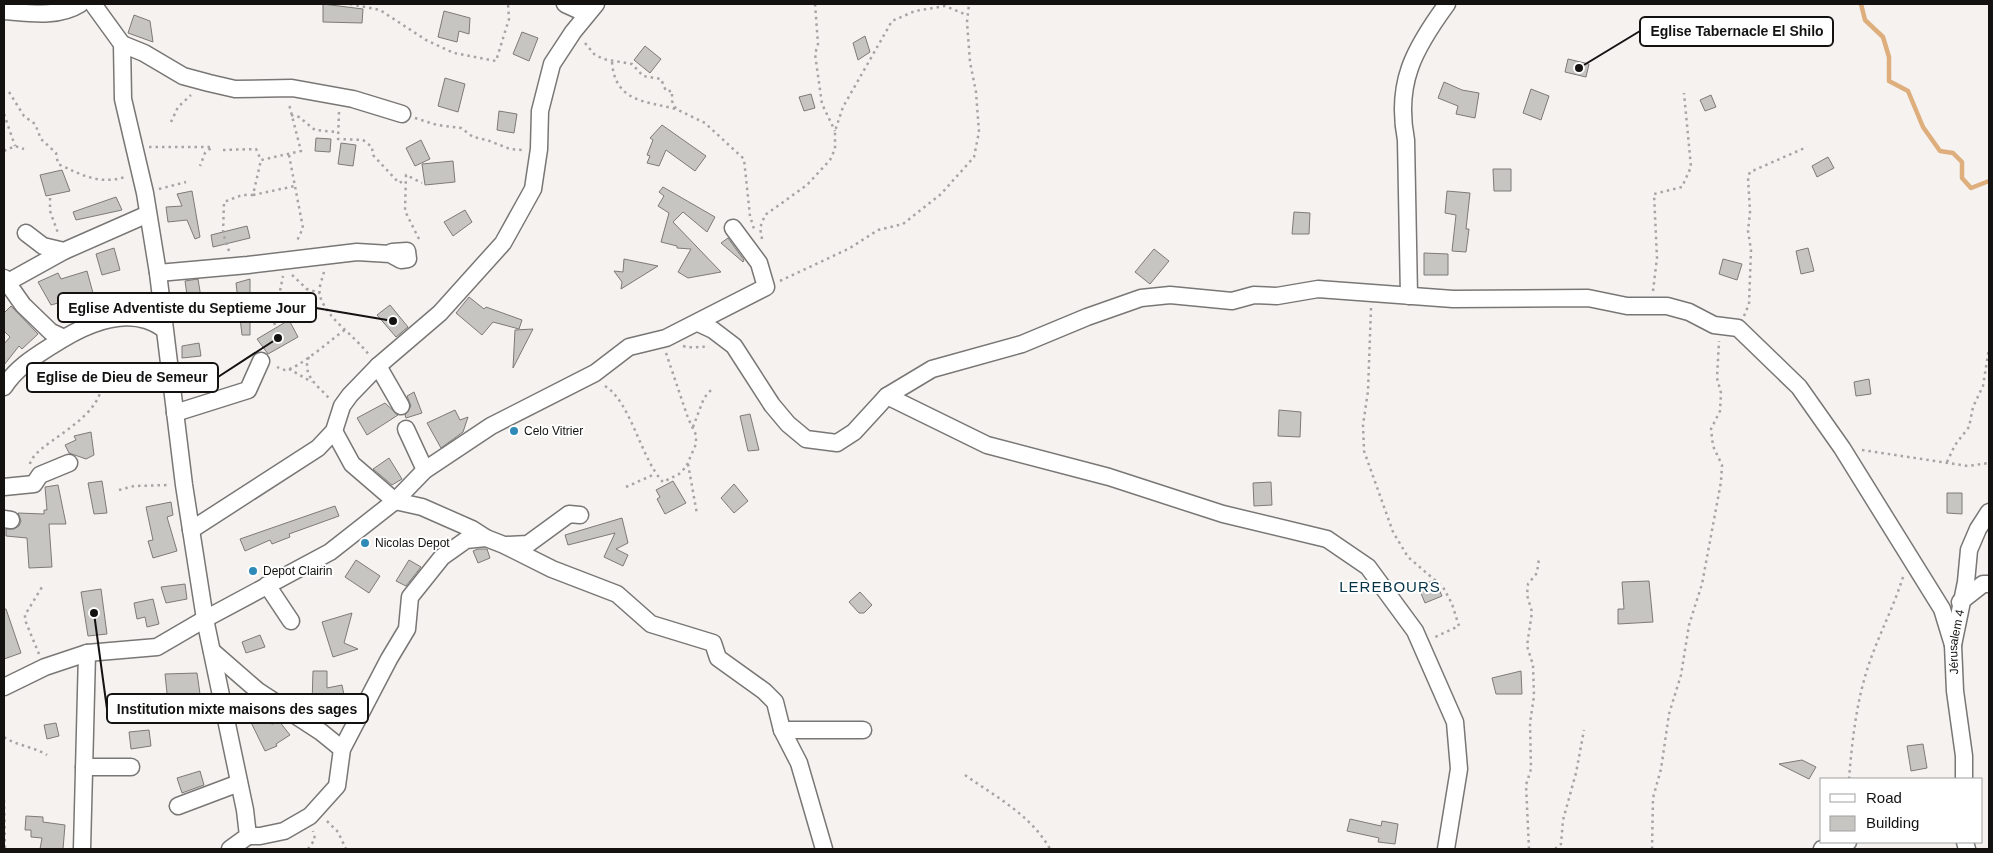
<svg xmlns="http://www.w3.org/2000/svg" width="1993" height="853" font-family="Helvetica,sans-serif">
	<rect width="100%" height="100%" fill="#f5f2f0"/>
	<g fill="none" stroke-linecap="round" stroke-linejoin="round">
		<polyline stroke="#deae7c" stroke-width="4.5" points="1861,4 1865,20 1883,37 1889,57 1889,81 1908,91 1923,127 1940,151 1953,153 1962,162 1962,178 1971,188 1989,181"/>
	</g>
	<g fill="#c7c5c2" stroke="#7d7a78">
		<polygon points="323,4 363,9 362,23 323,22"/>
		<polygon points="444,11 470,18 469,34 459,31 457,42 438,37"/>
		<polygon points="134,15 150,21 153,42 128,33"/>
		<polygon points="522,32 538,38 529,61 513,54"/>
		<polygon points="865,36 870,52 858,60 853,43"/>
		<polygon points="645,46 661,59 650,73 634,60"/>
		<polygon points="1568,59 1589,64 1586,77 1565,72"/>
		<polygon points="445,78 465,84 458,112 438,106"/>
		<polygon points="1444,82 1462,90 1479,93 1475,118 1456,114 1458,106 1438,98"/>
		<polygon points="1531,89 1549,96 1541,120 1523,113"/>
		<polygon points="811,94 815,108 804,111 799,97"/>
		<polygon points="1711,95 1716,107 1705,111 1700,100"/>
		<polygon points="499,111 517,114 514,133 497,130"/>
		<polygon points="662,125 706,156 695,171 666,150 659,166 647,163 650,156 647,155 653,140 650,138"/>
		<polygon points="316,138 331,139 330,152 315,151"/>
		<polygon points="421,140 430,159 415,166 406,148"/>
		<polygon points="341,143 356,145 353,166 338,164"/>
		<polygon points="1828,157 1834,168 1817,177 1812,166"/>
		<polygon points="453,161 455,182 425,185 422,164"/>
		<polygon points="1493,169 1511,169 1511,191 1494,191"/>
		<polygon points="62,170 70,191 46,196 40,175"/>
		<polygon points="663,187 715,217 707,232 683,212 673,222 721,272 688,278 678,272 691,249 677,248 677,246 661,242 669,213 658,206 664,196 659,192"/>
		<polygon points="192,191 200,237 195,239 187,220 168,222 166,207 182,206 177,194"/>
		<polygon points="1447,191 1470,193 1466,229 1469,229 1466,252 1452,251 1456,215 1445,213"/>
		<polygon points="116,197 122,210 76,220 73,212"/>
		<polygon points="465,210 472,222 453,236 444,222"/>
		<polygon points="1294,212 1310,213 1309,234 1292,234"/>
		<polygon points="247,226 250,238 213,247 211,235"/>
		<polygon points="728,238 744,260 743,262 721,243"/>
		<polygon points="114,248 120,270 102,275 96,254"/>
		<polygon points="1808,248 1814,271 1801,274 1796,251"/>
		<polygon points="1154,249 1169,261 1150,284 1135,272"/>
		<polygon points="1424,253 1448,254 1448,275 1424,275"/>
		<polygon points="624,259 658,266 621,289 622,282 614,271 623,272"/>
		<polygon points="1723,259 1742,264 1737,280 1719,274"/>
		<polygon points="87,271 93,293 51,305 38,282 58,273 61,279"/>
		<polygon points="198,279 204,316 186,320 180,296 187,295 185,281"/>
		<polygon points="250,279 250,335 242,335 236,283"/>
		<polygon points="469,297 484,309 486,307 522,320 519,329 493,322 482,335 456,313"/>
		<polygon points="390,305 408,327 396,337 377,315"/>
		<polygon points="11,306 38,334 22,349 19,346 4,365 4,344 10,337 4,331 4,313"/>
		<polygon points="289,320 298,337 268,354 257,339"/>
		<polygon points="533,329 513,368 515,330"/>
		<polygon points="199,343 201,356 182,358 182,346"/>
		<polygon points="1869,379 1871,394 1856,396 1854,382"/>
		<polygon points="414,392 422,413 406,418 405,415 411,406 407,396"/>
		<polygon points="385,403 398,415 367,435 357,418"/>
		<polygon points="455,410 460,420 468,417 463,432 441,448 427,423"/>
		<polygon points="1279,410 1301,412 1300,437 1278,436"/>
		<polygon points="750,414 759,450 748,451 740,416"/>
		<polygon points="91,432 94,455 86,459 69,453 65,445 76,440 74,436"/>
		<polygon points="389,458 402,479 392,485 373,469"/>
		<polygon points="102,481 107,513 94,514 88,483"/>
		<polygon points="673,481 686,503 665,514 657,499 660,497 656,490"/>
		<polygon points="1271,482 1272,505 1254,506 1253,483"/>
		<polygon points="734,484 748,501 734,513 721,498"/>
		<polygon points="58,485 66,524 49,524 52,567 29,568 27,538 6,536 6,529 14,529 19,526 21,521 18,513 44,514 44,510 47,510 45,487"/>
		<polygon points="1947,493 1962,493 1962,514 1947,513"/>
		<polygon points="171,502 173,515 167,517 177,551 153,558 148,541 153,540 146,507"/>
		<polygon points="335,506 339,516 289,534 290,537 272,544 270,540 245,551 240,539"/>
		<polygon points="622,518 628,543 616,549 628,555 623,566 604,557 615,533 568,545 565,535"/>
		<polygon points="478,549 487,549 490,558 478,563 473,551"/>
		<polygon points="356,560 380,576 369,593 345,577"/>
		<polygon points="409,560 421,567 406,586 396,581"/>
		<polygon points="1435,580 1442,596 1425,603 1418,586"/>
		<polygon points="1649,581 1653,622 1618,624 1618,609 1624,609 1622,582"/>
		<polygon points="185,584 187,599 166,603 161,587"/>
		<polygon points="101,589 107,634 88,636 81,592"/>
		<polygon points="860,592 872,605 864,613 859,613 849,602"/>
		<polygon points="153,599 159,624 147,627 145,617 137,619 134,603"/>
		<polygon points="4,609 6,609 21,653 4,659"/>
		<polygon points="352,613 344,643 358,649 333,657 322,622"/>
		<polygon points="260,635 265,647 246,653 242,642"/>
		<polygon points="313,671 327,671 327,688 342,685 345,700 312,704"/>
		<polygon points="1521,671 1522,694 1496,694 1492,678"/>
		<polygon points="197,673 202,708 169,712 165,674"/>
		<polygon points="246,699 262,722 273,724 279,721 290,735 276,744 277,746 265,751 241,702"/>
		<polygon points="56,723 59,736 47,739 44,725"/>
		<polygon points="149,730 151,746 131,749 129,732"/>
		<polygon points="1923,744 1927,768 1911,771 1907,746"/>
		<polygon points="1802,760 1816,767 1809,779 1779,764"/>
		<polygon points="200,771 204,785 182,793 177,778"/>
		<polygon points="26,816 43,817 43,822 65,825 63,849 40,849 42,838 31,837 31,830 25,830"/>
		<polygon points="1350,819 1381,826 1382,821 1398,824 1395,844 1378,842 1379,838 1347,831"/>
	</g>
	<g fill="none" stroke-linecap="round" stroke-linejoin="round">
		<g stroke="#797775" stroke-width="19">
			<g id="minor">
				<polyline points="93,4 122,44 123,99 145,193 158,273 184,485 205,619 245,810 248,836 230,849"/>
				<polyline points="565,4 587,14"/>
				<path d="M4,11c25,2 54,7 76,-7"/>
				<polyline points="122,44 144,53 183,76 209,83 235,89 292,88 353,99 402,114"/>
				<polyline points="26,233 43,246 64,251 148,214"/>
				<polyline points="158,273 248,265 357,252 390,254 401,260 408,259 407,251 392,252"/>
				<polyline points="4,278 23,305 51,332 64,338"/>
				<polyline points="8,282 64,251"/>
				<path d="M1409,296l-3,-156c-11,-57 8,-91 41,-136"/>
				<polyline points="698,323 713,330 734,346 772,405 788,424 806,439 837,443 854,432 887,396 932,369 1022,344 1087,317 1141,298 1170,295 1232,301 1254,295 1277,296 1318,289 1453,299 1588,298 1627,306 1667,306 1689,312 1714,325 1738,328 1799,387 1842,448 1942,609 1953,645"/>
				<polyline points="378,366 401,406"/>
				<path d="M4,387c12,-19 30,-30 49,-42 32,-21 76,-42 111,-16"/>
				<polyline points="887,396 987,445 1109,477 1223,514 1327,539 1368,567 1415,631 1455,722 1459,769 1446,849"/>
				<polyline points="175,413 248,390 261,361"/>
				<polyline points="406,429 425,470"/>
				<polyline points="334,431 352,464 395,501 422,507 472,529 486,538"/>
				<polyline points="4,487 34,484 40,475 69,463"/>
				<polyline points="4,519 11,520"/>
				<polyline points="191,530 318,448 334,431 342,406 350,395 378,366 440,313 503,243 533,189 539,149 540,111 552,64 573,32 596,4"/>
				<polyline points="507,545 528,544 569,514 580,515"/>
				<polyline points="267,585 291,621"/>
				<polyline points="1960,602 1983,584 1989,584"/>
				<polyline points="212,651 258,691 321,732 342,749"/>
				<polyline points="4,687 45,667 87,653 157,647 205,619 330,552 395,501 425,470 491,426 595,373 629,347 666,338 766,287 759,263 733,228"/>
				<polyline points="782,730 863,730"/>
				<polyline points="84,767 131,767"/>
				<path id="s1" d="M1964,779v-23l-9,-65 -2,-46 13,-63 3,-32 9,-21 11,-17"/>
				<polyline points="178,806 239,783"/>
				<polyline points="248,836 260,836 284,831 310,816 337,786 342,749 389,659 407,629 410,597 442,557 466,540 486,538 504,545 552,569 617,594 651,624 713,643 718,658 764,691 775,702 782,730 799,763 824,849"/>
				<polyline points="1965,842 1967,849"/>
				<polyline points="82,849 87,653"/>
				<polyline points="1822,849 1848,842"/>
			</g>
		</g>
		<g stroke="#a7a5a4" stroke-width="2.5" stroke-dasharray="2.5 4" stroke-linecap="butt">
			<polyline points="350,4 380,10 426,40 454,53 496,61 509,19 508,4"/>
			<polyline points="815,4 818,44 815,54 822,104 835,131"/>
			<polyline points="585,43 594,54 603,59 632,64 643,76 661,79 666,91 672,91 672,101 676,109 705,123 744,159 750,216 754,229"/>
			<path d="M612,62c3,40 33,39 64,47"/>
			<path d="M9,92l15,24 11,8 6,15 15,14 2,11c24,11 41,21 67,13"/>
			<polyline points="339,112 338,139 363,140 372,147 373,155 399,183 405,180"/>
			<polyline points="4,114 15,146"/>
			<polyline points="291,115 299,117 315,130 337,132"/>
			<polyline points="415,118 437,125 461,128 473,137 487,140 510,149 523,150"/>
			<polyline points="171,122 178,107 191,95"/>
			<polyline points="149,147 212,147 205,153 200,166"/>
			<polyline points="223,150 256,149 261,160 301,151 289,104"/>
			<polyline points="4,151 15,146 24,149"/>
			<polyline points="289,155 303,228 296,243"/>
			<polyline points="159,189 186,182"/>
			<polyline points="253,195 295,186"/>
			<polyline points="50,198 50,211 58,233"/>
			<polyline points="419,239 405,211 406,175 422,183"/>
			<polyline points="762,239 760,228 765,215 807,185 830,160 835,149 835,131 843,107 892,21 915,11 945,6 967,15"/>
			<polyline points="229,251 223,233 224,202 242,195 253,195 261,160"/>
			<path d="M324,272c-2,8 -7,18 -3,27 9,22 34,37 48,56"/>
			<polyline points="292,275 307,289 320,293"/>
			<polyline points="780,281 850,248 878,230 903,224 941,194 974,157 979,132 976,92 970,62 967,22 969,4"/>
			<polyline points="1653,291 1657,258 1654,194 1682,187 1691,167 1684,93"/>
			<polyline points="1371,308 1368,391 1363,425 1364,451 1393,532 1408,557 1443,587 1452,604 1459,626 1435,637"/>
			<polyline points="275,316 283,276"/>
			<polyline points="1744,316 1749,304 1751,250 1748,231 1750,212 1748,177 1750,172 1807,147"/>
			<polyline points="275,325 273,319 275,316 299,303 307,289"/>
			<path d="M683,346c10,3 17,0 26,1"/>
			<path d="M309,357c-8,18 10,30 20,41"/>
			<path d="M277,367c2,1 5,2 8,3 12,0 48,-32 61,-41"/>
			<polyline points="289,369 312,382"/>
			<path d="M605,386c26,16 36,73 58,96l16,-8 7,-7 10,-23v-9l-8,-17 -22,-65"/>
			<polyline points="693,427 704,398 711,390"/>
			<polyline points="1862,450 1968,466 1989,463"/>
			<polyline points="1947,462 1955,445 1969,427 1973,407 1983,386 1989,348"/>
			<path d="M30,464c4,-20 62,-39 71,-74"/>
			<polyline points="688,464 697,514"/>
			<polyline points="626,487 655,474"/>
			<polyline points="119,490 134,486 170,485"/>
			<polyline points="39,654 25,620 25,615 42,587"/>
			<path d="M4,737c13,9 28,9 43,18"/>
			<path d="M965,775c31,22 66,40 85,74"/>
			<path d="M1849,779c3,-37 7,-74 18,-109 10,-32 26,-61 36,-93"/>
			<polyline points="4,800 5,849"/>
			<polyline points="327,821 338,832 346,849"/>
			<polyline points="308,849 315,839 313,831"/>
			<polyline points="1529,849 1526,785 1531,769 1530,723 1534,696 1533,665 1527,646 1532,612 1527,595 1528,584 1537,573 1539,558"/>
			<polyline points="1555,849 1561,844 1563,820 1576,773 1584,730"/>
			<polyline points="1652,849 1653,798 1661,769 1669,714 1681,675 1689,625 1702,584 1721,482 1722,465 1713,446 1711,429 1720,411 1721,393 1717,378 1719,341"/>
		</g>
		<use href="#minor" stroke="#fff" stroke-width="16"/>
	</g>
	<g fill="#2f8ab7" stroke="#fff" stroke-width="2">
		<circle cx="514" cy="431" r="5"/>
		<circle cx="365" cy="543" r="5"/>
		<circle cx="253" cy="571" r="5"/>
	</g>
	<g text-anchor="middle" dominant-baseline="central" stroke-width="4" stroke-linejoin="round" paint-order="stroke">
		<g font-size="12" fill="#131211" stroke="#fff" text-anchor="start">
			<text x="524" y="431">Celo Vitrier</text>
			<text x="375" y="543">Nicolas Depot</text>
			<text x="263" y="571">Depot Clairin</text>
		</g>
		<g font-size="12" fill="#131211" stroke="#fff">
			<text stroke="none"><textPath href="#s1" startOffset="138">Jérusalem 4</textPath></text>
		</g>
		<g font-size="15" letter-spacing="1" fill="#043247" stroke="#fff">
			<text x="1390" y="586">LEREBOURS</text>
		</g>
	</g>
	<path fill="none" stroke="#131211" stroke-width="2" d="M1579 68L1640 31M393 321L316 308M278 338L218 377M94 613L107 709"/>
	<g fill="#131211" stroke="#fff" stroke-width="2">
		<circle cx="1579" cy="68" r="5"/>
		<circle cx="393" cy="321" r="5"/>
		<circle cx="278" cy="338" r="5"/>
		<circle cx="94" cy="613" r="5"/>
	</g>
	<g fill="#fff" stroke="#131211" stroke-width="2">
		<rect x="1640" y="17" width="193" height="29" rx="5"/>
		<rect x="58" y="293" width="258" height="29" rx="5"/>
		<rect x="27" y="363" width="191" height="29" rx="5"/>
		<rect x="107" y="694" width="261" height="29" rx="5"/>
	</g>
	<g font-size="14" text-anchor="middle" font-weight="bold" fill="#131211">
		<text x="1737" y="36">Eglise Tabernacle El Shilo</text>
		<text x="187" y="313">Eglise Adventiste du Septieme Jour</text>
		<text x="122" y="382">Eglise de Dieu de Semeur</text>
		<text x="237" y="714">Institution mixte maisons des sages</text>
	</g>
	<rect width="1993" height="853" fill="none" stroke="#131211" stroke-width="10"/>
	<rect x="1820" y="778" width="162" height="65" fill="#ffffff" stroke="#a1a0a0"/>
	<rect x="1830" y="794" width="25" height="8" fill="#ffffff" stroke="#a1a0a0"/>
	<text x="1866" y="803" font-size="15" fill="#131211">Road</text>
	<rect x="1830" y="816" width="25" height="15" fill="#c7c5c2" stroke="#a1a0a0"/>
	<text x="1866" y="828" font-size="15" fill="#131211">Building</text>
</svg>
